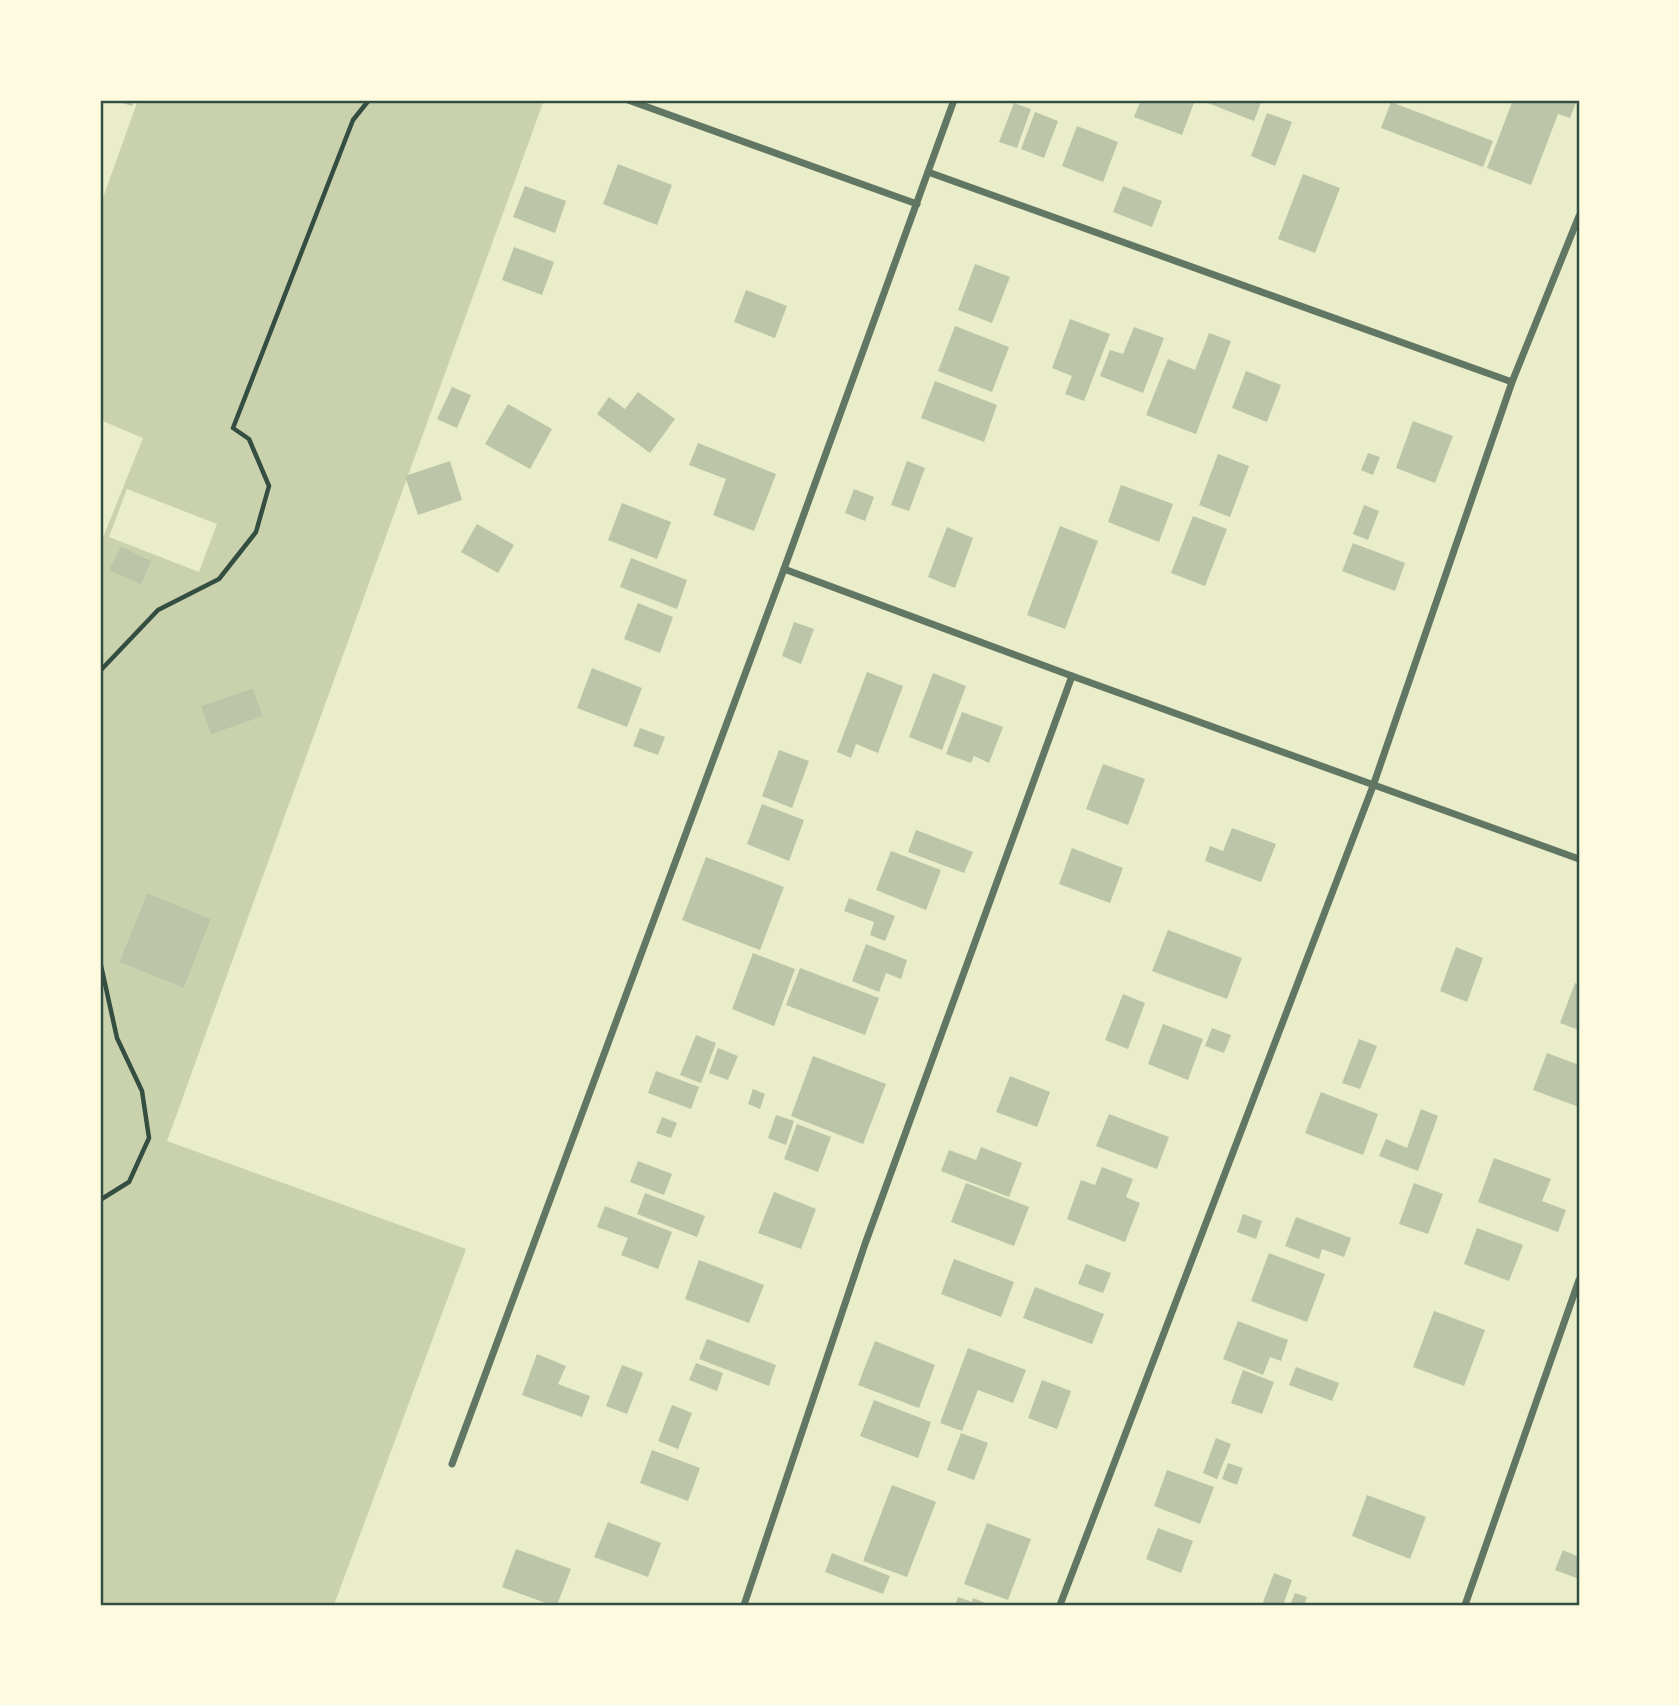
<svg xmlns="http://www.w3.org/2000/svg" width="1679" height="1705" font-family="'Fira Sans Condensed',sans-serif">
	<rect width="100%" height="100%" fill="#e9edc9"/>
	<path fill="#cad2ad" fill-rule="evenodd" d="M138,100h406l-377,1041 299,108 -132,356h-234v-1060l43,-107 -43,-18v-214zM127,489l90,35 -18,48 -90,-35zM121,546l31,15 -11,24 -31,-15zM253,688l10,28 -61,-10zM147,893l64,26 -27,69 -65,-26z"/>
	<g fill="#bcc5a7">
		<polygon points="113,100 134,100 132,106"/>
		<polygon points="1141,100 1195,100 1182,135 1134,117"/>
		<polygon points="1200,100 1262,100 1254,121"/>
		<polygon points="1513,100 1577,100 1570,118 1558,114 1531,185 1487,168"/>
		<polygon points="1391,102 1493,141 1483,167 1381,128"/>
		<polygon points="1014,103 1031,109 1017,148 999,142"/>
		<polygon points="1035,112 1058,121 1044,158 1021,149"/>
		<polygon points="1267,113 1292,122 1275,166 1251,156"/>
		<polygon points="1077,126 1118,142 1103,182 1062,166"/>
		<polygon points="618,164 672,185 657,225 603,204"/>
		<polygon points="1303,174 1340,188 1315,253 1278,239"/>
		<polygon points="525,186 566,201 555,233 513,217"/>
		<polygon points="1123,186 1162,201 1152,227 1113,212"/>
		<polygon points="514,247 554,262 542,295 502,280"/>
		<polygon points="975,264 1010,277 992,323 958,310"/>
		<polygon points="746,290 787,306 775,338 734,322"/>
		<polygon points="1070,319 1110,334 1084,401 1065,394 1072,376 1052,368"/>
		<polygon points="955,326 1009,347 992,392 938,371"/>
		<polygon points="1134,327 1164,338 1143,393 1100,376 1110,350 1123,354"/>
		<polygon points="1209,333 1231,341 1196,434 1146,415 1168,359 1195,370"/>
		<polygon points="1246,371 1281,385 1267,422 1232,408"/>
		<polygon points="935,381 997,405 984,442 921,418"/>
		<polygon points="452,387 471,395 457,428 437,419"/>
		<polygon points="638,392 675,419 650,453 597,414 609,397 625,409"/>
		<polygon points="508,404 552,429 530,469 485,444"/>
		<polygon points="1413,421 1453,436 1435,483 1396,468"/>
		<polygon points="698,443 776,474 754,531 713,515 726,479 689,465"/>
		<polygon points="1368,453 1380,457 1373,475 1361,470"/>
		<polygon points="1218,454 1249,466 1230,517 1199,505"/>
		<polygon points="450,461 462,500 418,515 405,476"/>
		<polygon points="907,461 925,468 909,511 891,505"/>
		<polygon points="1121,485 1173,504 1159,542 1108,522"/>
		<polygon points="854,489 874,497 865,521 845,513"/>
		<polygon points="622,503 671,522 657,559 608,540"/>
		<polygon points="1364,505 1379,511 1368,540 1353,534"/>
		<polygon points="1193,516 1227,529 1205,586 1171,573"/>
		<polygon points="477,524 514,545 498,573 461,552"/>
		<polygon points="1060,526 1098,541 1065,629 1027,615"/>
		<polygon points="947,527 973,538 955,588 928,577"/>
		<polygon points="1353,543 1405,563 1395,591 1342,571"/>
		<polygon points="121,546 152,561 141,585 109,570"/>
		<polygon points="631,558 687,580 677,609 620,587"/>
		<polygon points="638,603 673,617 660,653 624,639"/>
		<polygon points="794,622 814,629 801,664 782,656"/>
		<polygon points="592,668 642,688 627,727 577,708"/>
		<polygon points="867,672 903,686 878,753 856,744 851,758 837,752"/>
		<polygon points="933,673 966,686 942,750 909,737"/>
		<polygon points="253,688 263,716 211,734 201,706"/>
		<polygon points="962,712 1003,727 989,763 974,756 971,763 946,754"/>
		<polygon points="640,728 665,737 658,755 633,746"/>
		<polygon points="779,750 809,761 792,808 762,796"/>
		<polygon points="1103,764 1145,779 1128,825 1086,809"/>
		<polygon points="762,804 804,820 789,861 747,844"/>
		<polygon points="1232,828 1276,844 1261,882 1205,861 1210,846 1223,851"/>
		<polygon points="916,830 973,852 964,873 908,852"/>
		<polygon points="1072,848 1123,868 1110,903 1059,884"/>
		<polygon points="891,851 941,870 926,910 876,890"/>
		<polygon points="706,857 784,887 760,950 682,920"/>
		<polygon points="147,893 211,919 184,988 119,962"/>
		<polygon points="849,898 895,916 885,941 870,935 874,922 844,911"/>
		<polygon points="1168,930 1242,958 1227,999 1152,971"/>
		<polygon points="866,944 907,960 901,979 886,973 879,992 852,981"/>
		<polygon points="1456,947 1483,958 1467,1002 1440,991"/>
		<polygon points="753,953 795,969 774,1026 732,1009"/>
		<polygon points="800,968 879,998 865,1035 786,1005"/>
		<polygon points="1575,983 1579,985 1579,1030 1560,1023"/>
		<polygon points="1123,994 1145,1003 1128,1049 1105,1040"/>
		<polygon points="1163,1024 1203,1039 1188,1080 1148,1064"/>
		<polygon points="1212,1028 1231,1035 1224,1053 1205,1046"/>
		<polygon points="696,1035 716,1043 701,1083 680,1075"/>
		<polygon points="1359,1039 1377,1046 1360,1089 1342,1083"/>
		<polygon points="718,1048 738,1056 728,1080 709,1073"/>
		<polygon points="1547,1053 1579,1065 1579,1107 1533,1090"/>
		<polygon points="813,1056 886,1084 863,1144 791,1116"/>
		<polygon points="656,1071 699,1087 691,1109 648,1093"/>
		<polygon points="1010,1076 1050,1092 1037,1127 996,1112"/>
		<polygon points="753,1089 765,1094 760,1109 748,1104"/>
		<polygon points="1321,1092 1378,1114 1363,1155 1305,1133"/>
		<polygon points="1421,1109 1438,1116 1418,1171 1379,1156 1386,1139 1407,1148"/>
		<polygon points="1109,1114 1169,1137 1157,1169 1096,1146"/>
		<polygon points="776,1115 794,1121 786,1145 768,1138"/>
		<polygon points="662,1117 677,1123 671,1138 656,1133"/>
		<polygon points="797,1124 831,1137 818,1172 784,1159"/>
		<polygon points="981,1147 1022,1163 1009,1197 941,1171 949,1150 976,1160"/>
		<polygon points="1494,1158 1551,1179 1542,1201 1566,1210 1558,1232 1478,1202"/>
		<polygon points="638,1161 672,1174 664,1195 630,1182"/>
		<polygon points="1102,1167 1133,1179 1126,1197 1140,1203 1125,1242 1067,1219 1081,1180 1095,1185"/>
		<polygon points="966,1183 1029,1207 1014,1246 951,1222"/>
		<polygon points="1414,1183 1443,1194 1428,1234 1399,1224"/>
		<polygon points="774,1192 816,1209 801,1249 758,1233"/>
		<polygon points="645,1193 705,1216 697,1237 637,1214"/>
		<polygon points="605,1206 672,1232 658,1269 621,1255 628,1238 597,1227"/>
		<polygon points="1243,1214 1262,1221 1256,1239 1237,1232"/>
		<polygon points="1296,1217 1351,1238 1344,1257 1322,1249 1319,1259 1285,1246"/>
		<polygon points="1477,1228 1523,1245 1509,1281 1464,1264"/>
		<polygon points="1269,1253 1325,1274 1307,1322 1251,1301"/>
		<polygon points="954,1259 1014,1282 1001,1317 941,1294"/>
		<polygon points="699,1260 764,1285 749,1323 685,1299"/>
		<polygon points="1086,1264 1111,1273 1103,1293 1078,1284"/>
		<polygon points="1035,1287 1104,1314 1092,1344 1023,1318"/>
		<polygon points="1434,1311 1485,1330 1464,1386 1413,1367"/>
		<polygon points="1238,1321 1288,1340 1281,1361 1270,1357 1263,1375 1223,1359"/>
		<polygon points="707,1339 776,1365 769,1386 699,1359"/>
		<polygon points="875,1341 935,1365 919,1408 858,1385"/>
		<polygon points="968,1348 1026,1370 1013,1403 978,1390 962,1431 940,1423"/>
		<polygon points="537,1354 566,1366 558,1384 590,1396 582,1417 522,1395"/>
		<polygon points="696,1363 723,1373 717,1391 689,1380"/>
		<polygon points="622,1365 643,1373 627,1414 606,1406"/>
		<polygon points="1296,1367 1339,1383 1332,1401 1289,1385"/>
		<polygon points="1243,1370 1274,1382 1262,1414 1231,1403"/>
		<polygon points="1042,1380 1071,1391 1057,1429 1028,1418"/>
		<polygon points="874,1400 931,1422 918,1458 860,1436"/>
		<polygon points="672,1405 692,1413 678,1449 658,1441"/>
		<polygon points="961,1433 988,1443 974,1480 947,1470"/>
		<polygon points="1216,1438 1231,1444 1217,1479 1203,1473"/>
		<polygon points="652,1450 700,1468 688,1501 640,1483"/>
		<polygon points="1228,1463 1243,1468 1237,1485 1222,1479"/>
		<polygon points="1167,1470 1214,1487 1200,1524 1154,1506"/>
		<polygon points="892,1485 936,1502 907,1577 863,1561"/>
		<polygon points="1367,1495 1426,1517 1410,1559 1352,1536"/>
		<polygon points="608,1522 661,1543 648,1577 594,1557"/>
		<polygon points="987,1523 1031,1539 1008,1600 964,1584"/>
		<polygon points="1158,1528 1193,1541 1181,1573 1146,1559"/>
		<polygon points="516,1549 571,1569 557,1605 551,1605 502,1587"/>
		<polygon points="1563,1550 1579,1557 1579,1579 1555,1570"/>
		<polygon points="832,1553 890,1576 883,1594 825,1572"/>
		<polygon points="1274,1573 1292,1580 1283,1605 1262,1605"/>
		<polygon points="1295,1593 1307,1597 1304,1605 1290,1605"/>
		<polygon points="958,1597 972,1602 973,1598 991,1605 955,1605"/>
	</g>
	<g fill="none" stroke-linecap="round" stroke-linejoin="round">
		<g stroke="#344e41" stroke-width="4.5">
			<polyline points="100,671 158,610 219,579 256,532 269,486 249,439 233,428 353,120 369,100"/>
			<polyline points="100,961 117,1038 142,1091 149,1138 129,1182 100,1200"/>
		</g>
		<g stroke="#617663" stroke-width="7">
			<polyline points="628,100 917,204"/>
			<polyline points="928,172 1512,382"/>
			<polyline points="784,569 1072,676 1579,859"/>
			<polyline points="452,1464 784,569 954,100"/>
			<polyline points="744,1605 865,1244 1072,676"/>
			<polyline points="1060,1605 1373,786 1512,382 1579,216"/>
			<polyline points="1465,1605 1579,1280"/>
		</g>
	</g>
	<rect width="1679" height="1705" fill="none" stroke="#fefae0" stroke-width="203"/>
	<rect x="102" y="102" width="1476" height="1502" fill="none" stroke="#344e41" stroke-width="2.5"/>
</svg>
